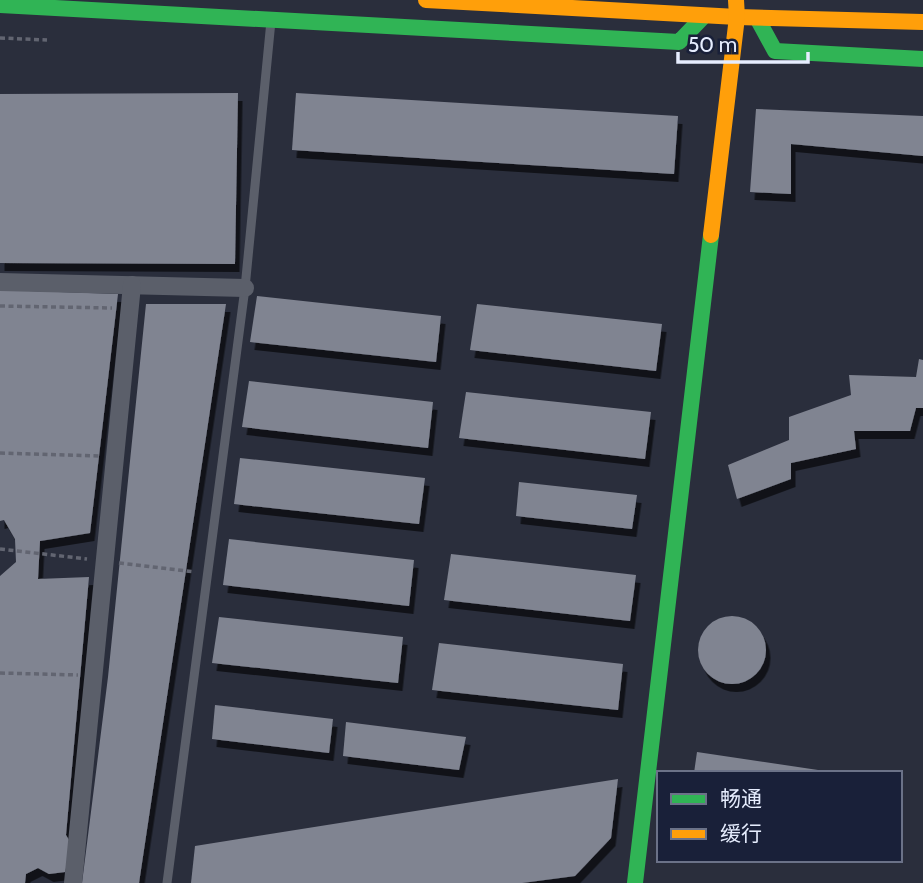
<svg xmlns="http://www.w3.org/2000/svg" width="923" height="883" font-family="Cabin,'Noto Sans SC',sans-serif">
	<defs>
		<filter id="shadow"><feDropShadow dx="4.5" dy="8" stdDeviation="0" flood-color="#0009"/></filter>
	</defs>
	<rect width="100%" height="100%" fill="#2a2e3c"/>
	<g fill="#808491" filter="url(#shadow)">
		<polygon points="238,93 235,264 0,263 0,94"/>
		<polygon points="296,93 678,116 674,174 292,150"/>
		<polygon points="756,109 923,116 923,156 791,144 791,194 750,192"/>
		<polygon points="0,290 118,294 90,533 40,541 38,579 89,577 66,835 72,845 65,872 49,874 38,868 26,874 25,883 0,883 0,576 16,562 15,539 4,520 0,521"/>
		<polygon points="257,296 441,316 436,362 250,342"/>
		<polygon points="146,304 226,304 139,883 82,883 108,677"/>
		<polygon points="477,304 662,324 656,371 470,350"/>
		<polygon points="919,359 923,360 923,408 916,408 910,431 854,431 856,449 791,463 791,479 737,499 728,465 789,440 789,417 851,395 849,375 916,377"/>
		<polygon points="249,381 433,402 428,448 242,427"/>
		<polygon points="466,392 651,412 645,459 459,438"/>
		<polygon points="240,458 425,478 419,524 234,504"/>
		<polygon points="519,482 637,495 632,529 516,516"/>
		<polygon points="229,539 414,560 409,606 223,585"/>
		<polygon points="451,554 636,575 630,621 444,600"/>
		<circle cx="732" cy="650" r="34"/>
		<polygon points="219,617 403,637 398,683 212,663"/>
		<polygon points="439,643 623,664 618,710 432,690"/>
		<polygon points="215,705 333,719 329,753 212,739"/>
		<polygon points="346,722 466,737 459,770 343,756"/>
		<polygon points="697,752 818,770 874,770 874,773 694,773"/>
		<polygon points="618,779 611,838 575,876 522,883 191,883 195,846"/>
	</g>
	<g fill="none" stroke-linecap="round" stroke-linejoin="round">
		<g stroke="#626571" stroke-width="3.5" stroke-dasharray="5 3.5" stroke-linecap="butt">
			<polyline points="0,38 47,40"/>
			<polyline points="0,306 112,308"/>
			<polyline points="0,453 101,456"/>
			<polyline points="0,549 87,559"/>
			<polyline points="119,563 195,572"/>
			<polyline points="0,673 78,675"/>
		</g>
		<polyline stroke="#5b5f6a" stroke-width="9" points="167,883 245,288 271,21"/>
		<g stroke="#5b5f6a" stroke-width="18">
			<polyline points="0,282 245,288"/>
			<polyline points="73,883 132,285"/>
		</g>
		<g stroke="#30b455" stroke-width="16">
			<polyline points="0,5 679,42 704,16"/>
			<polyline points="757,18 775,51 923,59"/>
			<polyline points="635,883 711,235"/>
		</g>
		<g stroke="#ff9f0a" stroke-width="16">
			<polyline points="426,0 737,17 923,22"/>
			<polyline points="711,235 737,17 736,0"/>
		</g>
	</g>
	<rect x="657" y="771" width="245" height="91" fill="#192039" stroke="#6b7288" stroke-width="2"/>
	<rect x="671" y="794" width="35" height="10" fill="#30b455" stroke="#6b7288" stroke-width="2"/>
	<text x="720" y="806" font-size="21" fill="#e6edfe">畅通</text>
	<rect x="671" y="829" width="35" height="10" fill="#ff9f0a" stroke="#6b7288" stroke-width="2"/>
	<text x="720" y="841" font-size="21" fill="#e6edfe">缓行</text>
	<path d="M678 52v10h130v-10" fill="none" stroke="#e6edfe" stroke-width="3.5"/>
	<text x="688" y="52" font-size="21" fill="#e6edfe" stroke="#192039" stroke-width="5" paint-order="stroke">50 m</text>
</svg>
